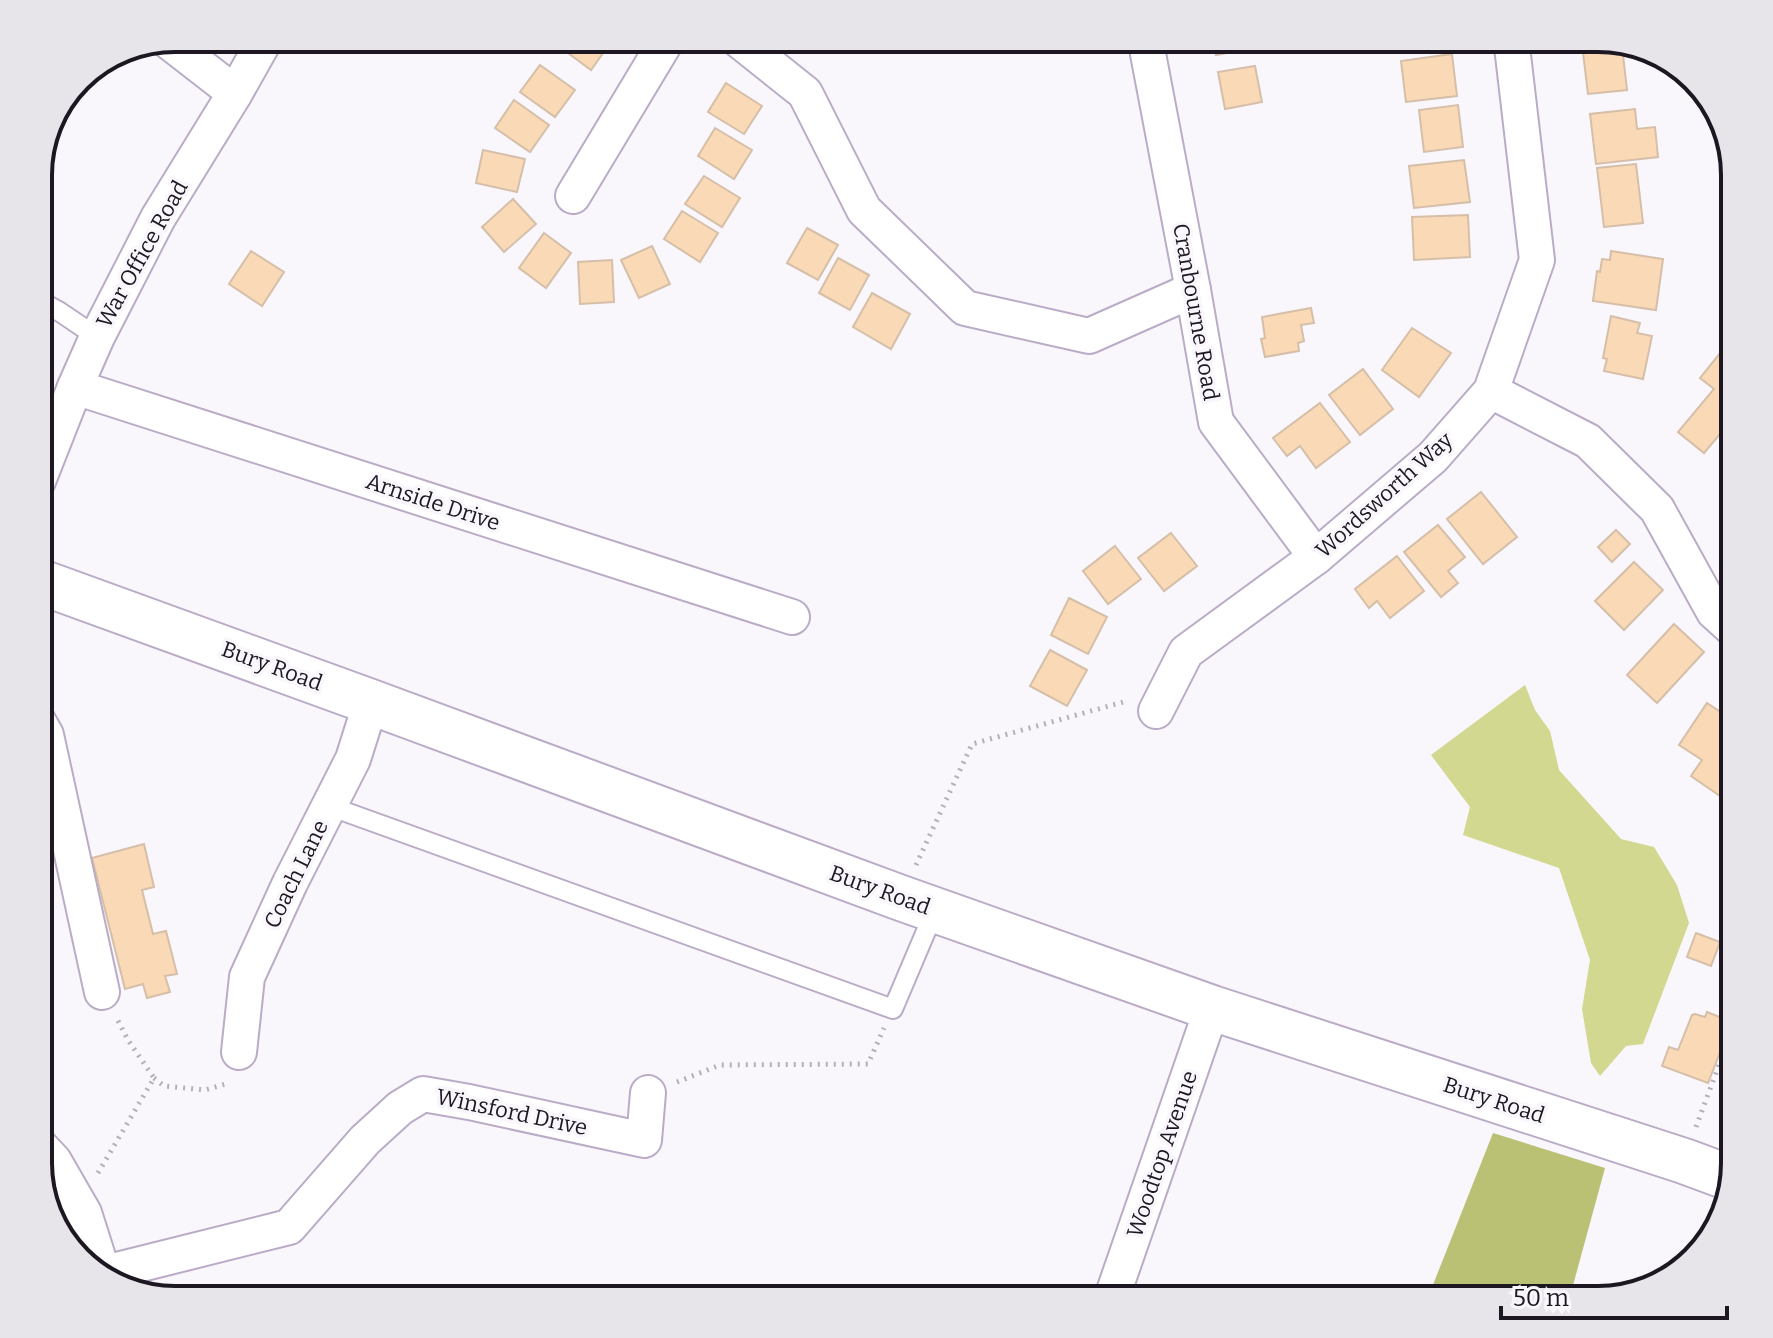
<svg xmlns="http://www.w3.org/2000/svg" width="1773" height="1338" font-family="Bitter,serif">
	<rect width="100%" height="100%" fill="#f9f6fc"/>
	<polygon fill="#d2d88f" points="1525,685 1535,710 1550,731 1559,770 1621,839 1654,847 1677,885 1689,923 1643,1044 1626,1046 1600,1076 1591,1063 1582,1009 1590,960 1559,868 1463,835 1470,807 1431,755"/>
	<polygon fill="#bac074" points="1493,1133 1605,1168 1569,1300 1427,1300"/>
	<g fill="#fadab6" stroke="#d5bfa8" stroke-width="2">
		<polygon points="566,38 591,38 606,49 591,70 560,47"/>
		<polygon points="591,38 614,38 606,49"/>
		<polygon points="1213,38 1251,38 1253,48 1216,55"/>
		<polygon points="1397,38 1437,38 1437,43 1398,48"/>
		<polygon points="1607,41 1622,46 1627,90 1588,94 1582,44"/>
		<polygon points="1452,54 1457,96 1406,102 1401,61"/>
		<polygon points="540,65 575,90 555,117 520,92"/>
		<polygon points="1255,66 1262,102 1225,109 1218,72"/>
		<polygon points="726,83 762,106 744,134 708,112"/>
		<polygon points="514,100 549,125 530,152 495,128"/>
		<polygon points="1458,105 1463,147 1424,152 1419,110"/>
		<polygon points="1635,109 1637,129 1655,127 1658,157 1596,164 1590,114"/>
		<polygon points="715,128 752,150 734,179 698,156"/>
		<polygon points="483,150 525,159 517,192 476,183"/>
		<polygon points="1464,160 1470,202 1414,208 1409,166"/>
		<polygon points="1636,164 1643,223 1604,227 1597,168"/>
		<polygon points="704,176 740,198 722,227 685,204"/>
		<polygon points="513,199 536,224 504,252 482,227"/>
		<polygon points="682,211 718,233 700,262 664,239"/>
		<polygon points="1468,215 1470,257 1414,260 1412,217"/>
		<polygon points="807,228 838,245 818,280 787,263"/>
		<polygon points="544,233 571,253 546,288 519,268"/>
		<polygon points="652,246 670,284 639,298 621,260"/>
		<polygon points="251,251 284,272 262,306 229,284"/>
		<polygon points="1611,251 1663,259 1656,310 1593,301 1597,271 1600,272 1602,259 1610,260"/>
		<polygon points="838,258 869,275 850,310 819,293"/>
		<polygon points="612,260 614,302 580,304 578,262"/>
		<polygon points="872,293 910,314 891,349 853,327"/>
		<polygon points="1311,308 1314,323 1301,325 1304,341 1298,343 1299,351 1265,357 1261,339 1265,338 1262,317"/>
		<polygon points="1611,316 1640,323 1637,333 1652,336 1643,379 1604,371 1607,359 1603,358"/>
		<polygon points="1412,328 1451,353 1419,397 1382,370"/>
		<polygon points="1721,352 1735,363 1722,379 1735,390 1735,437 1725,428 1704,453 1678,432 1714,389 1700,378"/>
		<polygon points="1363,369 1393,409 1360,435 1329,395"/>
		<polygon points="1320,403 1350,442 1316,468 1300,446 1287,456 1273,438"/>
		<polygon points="1735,457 1735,474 1727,467"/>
		<polygon points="1735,485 1735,512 1722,501"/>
		<polygon points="1481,492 1517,537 1483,564 1447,519"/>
		<polygon points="1438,525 1465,557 1448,571 1458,583 1441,597 1404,552"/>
		<polygon points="1616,530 1630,544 1612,562 1598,547"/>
		<polygon points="1171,533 1197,566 1164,591 1138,558"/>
		<polygon points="1115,546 1141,579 1108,604 1083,571"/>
		<polygon points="1397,556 1424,591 1390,618 1377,601 1369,608 1355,589"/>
		<polygon points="1634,562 1663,590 1624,630 1595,601"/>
		<polygon points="1069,598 1107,617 1088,654 1051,635"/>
		<polygon points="1674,624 1704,652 1657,703 1627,675"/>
		<polygon points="1050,650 1087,670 1067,706 1030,686"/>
		<polygon points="1707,703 1730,718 1735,710 1735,780 1723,798 1691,776 1702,760 1679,745"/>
		<polygon points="144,844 154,887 142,890 153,934 166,931 177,974 165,976 170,992 147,998 143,984 125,989 92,858"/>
		<polygon points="1696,933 1720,942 1711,966 1687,957"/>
		<polygon points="1707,1012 1732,1022 1708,1083 1662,1066 1669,1047 1678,1050 1692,1015 1695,1014 1705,1017"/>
	</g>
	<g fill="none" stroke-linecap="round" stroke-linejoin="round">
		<g stroke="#baacc6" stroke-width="22">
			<g id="lane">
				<polyline points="38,300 60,312 97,337"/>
				<polyline points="329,806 893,1009 935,910"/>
			</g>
		</g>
		<g stroke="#baacc6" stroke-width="38">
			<g id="street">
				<polyline points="736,38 805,93 864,210 965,308 1089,336 1193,290"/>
				<polyline points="1145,38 1193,290 1216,422 1316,557"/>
				<polyline points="168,41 235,93"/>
				<polyline points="573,196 668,38"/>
				<polyline points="75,387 792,617"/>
				<polyline points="1491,391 1588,441 1657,509 1714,612 1735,631"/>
				<polyline points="38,481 75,387 97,337 158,218 235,93 266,38"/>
				<polyline points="1156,711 1186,652 1316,557 1433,457 1491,391 1537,260 1511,38"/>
				<polyline points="38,721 46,735 102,992"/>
				<polyline points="239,1052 247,977 290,883 353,759 371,702"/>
				<polyline points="38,1144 54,1161 84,1213 104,1276"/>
				<polyline points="105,1273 289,1227 365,1140 400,1108 423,1094 469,1102 644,1140 648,1093"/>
				<polyline points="1111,1300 1212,1008"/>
			</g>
		</g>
		<g stroke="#baacc6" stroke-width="48">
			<polyline id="secondary" points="38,581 371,702 901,898 1212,1008 1684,1161 1730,1178"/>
		</g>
		<g stroke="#b4b0b7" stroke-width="5" stroke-dasharray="2 6" stroke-linecap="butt">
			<polyline points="916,865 972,744 1127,701"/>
			<polyline points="154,1078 164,1086 205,1090 229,1083"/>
			<polyline points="677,1082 720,1065 868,1064 884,1028"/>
			<polyline points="1696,1127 1735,1022"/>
			<polyline points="98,1173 154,1078 128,1040 116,1017"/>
		</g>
		<use href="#lane" stroke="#fff" stroke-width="18"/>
		<use href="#street" stroke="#fff" stroke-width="34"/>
		<use href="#secondary" stroke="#fff" stroke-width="44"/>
	</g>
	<g text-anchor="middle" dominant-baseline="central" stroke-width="7" stroke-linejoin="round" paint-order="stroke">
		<g font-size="22" fill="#1c1721" stroke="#f9f6fc">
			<text transform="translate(142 254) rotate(-61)">War Office Road</text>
			<text transform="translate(1196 312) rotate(80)">Cranbourne Road</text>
			<text transform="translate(1384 495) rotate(-42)">Wordsworth Way</text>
			<text transform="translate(433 502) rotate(18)">Arnside Drive</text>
			<text transform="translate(272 666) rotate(20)">Bury Road</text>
			<text transform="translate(296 874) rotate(-64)">Coach Lane</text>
			<text transform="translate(880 890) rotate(20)">Bury Road</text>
			<text transform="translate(1494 1100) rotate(18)">Bury Road</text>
			<text transform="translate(512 1112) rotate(12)">Winsford Drive</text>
			<text transform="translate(1162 1154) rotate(-71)">Woodtop Avenue</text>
		</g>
	</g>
	<path d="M0 0H1773V1338H0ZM175 52H1598A123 123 0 0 1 1721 175V1163A123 123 0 0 1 1598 1286H175A123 123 0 0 1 52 1163V175A123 123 0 0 1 175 52Z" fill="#e7e4ea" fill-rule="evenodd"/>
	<path fill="none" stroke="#1c1721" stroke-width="4" d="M175 52H1598A123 123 0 0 1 1721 175V1163A123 123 0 0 1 1598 1286H175A123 123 0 0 1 52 1163V175A123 123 0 0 1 175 52Z"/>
	<path d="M1501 1306v12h226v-12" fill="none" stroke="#1c1721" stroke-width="4"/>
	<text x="1513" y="1306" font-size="24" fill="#1c1721" stroke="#f9f6fc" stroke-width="6" paint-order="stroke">50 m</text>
</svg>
